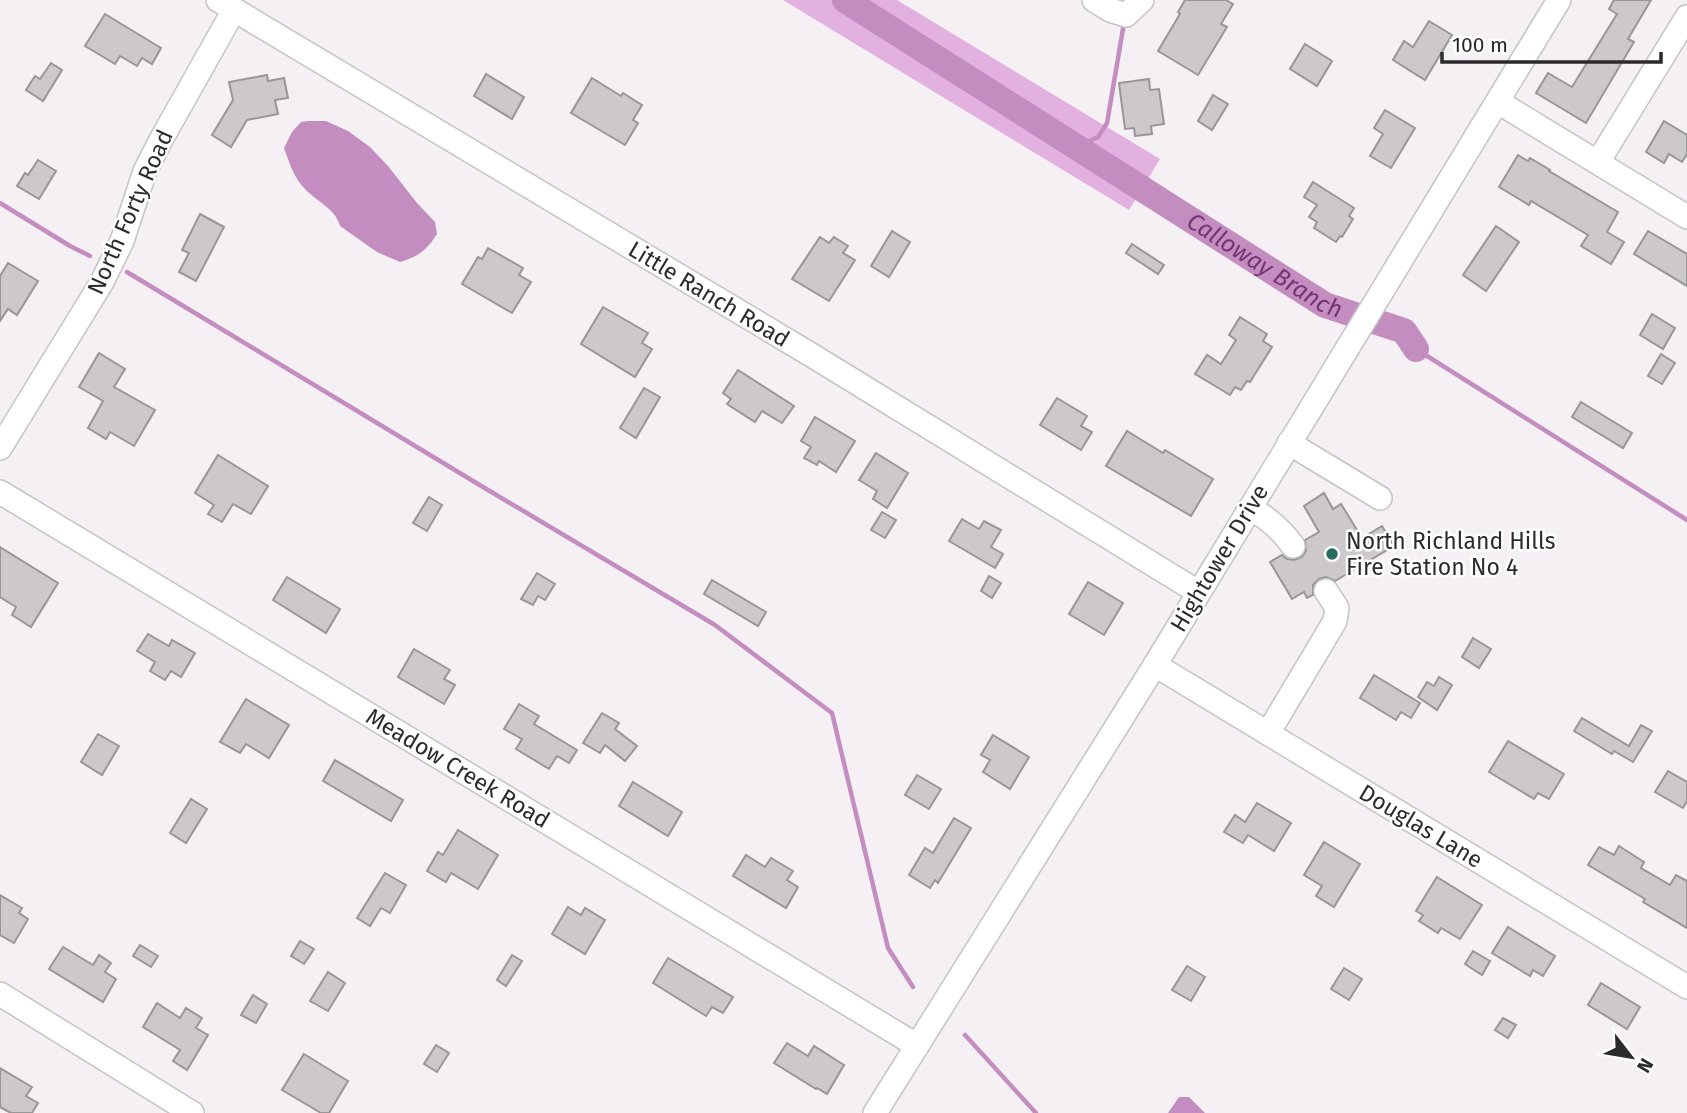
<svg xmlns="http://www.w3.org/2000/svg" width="1687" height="1113" font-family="'Fira Sans',sans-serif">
	<rect width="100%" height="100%" fill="#f4f0f4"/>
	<polygon fill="#e2b1df" points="783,0 897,0 1160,159 1129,210"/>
	<g fill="#c38dc0">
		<path d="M308,121h18l22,10 22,16 18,19 29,37 18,19 2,12c-11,17 -18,22 -37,28l-23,-10 -37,-26c-4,-17 -24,-25 -35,-37 -11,-11 -16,-27 -21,-41l8,-16 9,-10z"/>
		<polygon points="1179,1097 1189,1097 1205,1113 1168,1113"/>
	</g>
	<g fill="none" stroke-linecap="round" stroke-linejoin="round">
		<g stroke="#c38dc0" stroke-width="4.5">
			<polyline points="1040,124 1085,143 1098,137 1107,123 1124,23"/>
			<polyline points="0,203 70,246 90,256"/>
			<polyline points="127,272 478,484 715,625 832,713 888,948 913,987"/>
			<polyline points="1416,349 1687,520"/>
			<polyline points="965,1035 1036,1113"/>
		</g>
		<path stroke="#c38dc0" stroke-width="26" id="s1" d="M845,0l480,305 79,26 12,18"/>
	</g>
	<g fill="#ccc8cc" stroke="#999699" stroke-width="2">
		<polygon points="1185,0 1226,0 1233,4 1221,24 1227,27 1198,75 1158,51 1180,14 1178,12"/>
		<polygon points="1614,0 1651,0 1628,39 1634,42 1586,123 1536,93 1548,73 1572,87 1617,14 1609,9"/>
		<polygon points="105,14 161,48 152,64 142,58 137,66 120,56 115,64 85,46"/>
		<polygon points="1429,21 1452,35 1425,80 1393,60 1404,41 1413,47"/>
		<polygon points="1305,44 1332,61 1317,86 1290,69"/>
		<polygon points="51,63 62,70 43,101 26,90 35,76 40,79"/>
		<polygon points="486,74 524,97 512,119 474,96"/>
		<polygon points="267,75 268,81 284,78 288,98 275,100 278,114 247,120 231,147 212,135 233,100 229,82"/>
		<polygon points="592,78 621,96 623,93 642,105 633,120 638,123 625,145 571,113"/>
		<polygon points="1149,79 1150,90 1159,89 1164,124 1151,126 1152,134 1135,136 1134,128 1125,129 1119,83"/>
		<polygon points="1213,95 1228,104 1212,130 1198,121"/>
		<polygon points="1385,110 1415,128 1391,168 1370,156 1383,134 1374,128"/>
		<polygon points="1664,121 1687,135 1687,154 1682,162 1669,154 1664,163 1646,152"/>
		<polygon points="1518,155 1528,161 1530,158 1550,170 1549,171 1618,212 1607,232 1624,242 1611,264 1581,246 1588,235 1531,201 1529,205 1499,187"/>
		<polygon points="38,160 56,171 39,199 17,186 25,173 28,175"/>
		<polygon points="1313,182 1354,208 1349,216 1353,219 1342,237 1340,236 1336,242 1314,228 1317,222 1309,217 1317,205 1304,197"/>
		<polygon points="200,214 224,227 196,281 179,272 189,253 182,250"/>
		<polygon points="1496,226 1519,242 1486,291 1463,275"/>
		<polygon points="892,231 910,242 889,277 871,266"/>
		<polygon points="1648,231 1687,254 1687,286 1634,254"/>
		<polygon points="820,237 829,243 834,237 848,246 843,253 855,260 829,301 792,279"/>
		<polygon points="1132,244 1164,265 1158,274 1126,253"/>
		<polygon points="488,248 523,268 519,275 531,282 512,313 462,284 478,257 482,259"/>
		<polygon points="8,263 38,281 17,315 8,309 0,321 0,276"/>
		<polygon points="603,307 648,333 642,343 652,349 635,377 581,344"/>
		<polygon points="1652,314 1675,328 1663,349 1640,335"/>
		<polygon points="1240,317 1267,334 1263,341 1272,347 1250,382 1247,381 1241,390 1235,387 1230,395 1195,374 1207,355 1221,364 1236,340 1229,335"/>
		<polygon points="99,353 125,369 114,387 155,410 134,446 110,432 106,439 88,428 103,401 79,387"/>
		<polygon points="1661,354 1675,363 1662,384 1648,376"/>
		<polygon points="738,370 794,406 782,423 762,411 755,422 727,404 731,399 723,393"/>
		<polygon points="644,388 660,397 636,438 620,428"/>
		<polygon points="1057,398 1087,416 1081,426 1092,432 1081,450 1040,425"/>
		<polygon points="1581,402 1632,433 1623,448 1572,417"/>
		<polygon points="815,417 855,441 836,472 819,461 817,465 804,458 811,447 801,441"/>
		<polygon points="1127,431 1163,453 1165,450 1213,479 1191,516 1106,466"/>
		<polygon points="876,453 908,473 887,508 873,499 877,491 859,480"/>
		<polygon points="218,455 268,486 251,514 233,504 222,522 208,514 214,505 195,493"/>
		<polygon points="1324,493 1333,509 1341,504 1362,538 1382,526 1394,546 1335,581 1326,577 1319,579 1313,585 1313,595 1307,598 1304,592 1292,599 1270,562 1282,555 1287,559 1294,560 1302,557 1306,551 1305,540 1319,532 1304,506"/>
		<polygon points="429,497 442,505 427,531 413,523"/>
		<polygon points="882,512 896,520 885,538 871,530"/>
		<polygon points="962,519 979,529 984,521 1001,530 991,547 1003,554 995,568 949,541"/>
		<polygon points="0,547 58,583 31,627 12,615 16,607 0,597"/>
		<polygon points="537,573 555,584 545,600 538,596 533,605 521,599"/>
		<polygon points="989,576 1001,583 992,598 981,591"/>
		<polygon points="287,577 340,609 326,633 273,600"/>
		<polygon points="712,580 766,612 758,626 704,594"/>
		<polygon points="1088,582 1123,603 1104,635 1069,614"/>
		<polygon points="148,634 169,646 172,640 195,653 181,677 171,671 165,680 150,671 155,662 137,651"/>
		<polygon points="1473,638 1491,649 1479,668 1462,657"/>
		<polygon points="414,649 450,670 444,679 455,685 444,704 398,677"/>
		<polygon points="1374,675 1420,703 1411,718 1401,712 1396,720 1360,698"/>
		<polygon points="1439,677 1452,685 1437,710 1418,697 1427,682 1434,686"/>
		<polygon points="246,699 289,725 269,758 246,744 240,753 220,742"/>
		<polygon points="519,704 539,716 534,724 577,750 569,763 557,756 549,769 516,749 522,739 504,729"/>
		<polygon points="602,713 619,723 615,729 637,746 625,761 605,745 600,753 583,743"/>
		<polygon points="1582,718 1629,746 1641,725 1652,731 1633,762 1614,751 1612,754 1574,731"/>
		<polygon points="98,734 119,746 102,775 81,762"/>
		<polygon points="993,735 1029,757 1010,789 983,772 990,760 981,755"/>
		<polygon points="1508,741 1564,774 1549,799 1538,793 1534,799 1489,772"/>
		<polygon points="335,760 403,800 391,821 323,781"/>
		<polygon points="1668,771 1687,782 1687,801 1683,808 1655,792"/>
		<polygon points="917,775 941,789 929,809 905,795"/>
		<polygon points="633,782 682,812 668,836 619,806"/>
		<polygon points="191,799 207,809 186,843 170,833"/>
		<polygon points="1257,803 1291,823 1274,851 1248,835 1243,843 1224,832 1235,815 1245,822"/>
		<polygon points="954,818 971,828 938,883 935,880 930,888 909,875 925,848 933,853"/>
		<polygon points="458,830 498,855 478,889 451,873 446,882 427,871 438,852 443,855"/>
		<polygon points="1324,842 1360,864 1334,907 1316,896 1322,886 1304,875"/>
		<polygon points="1619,846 1644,862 1641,868 1670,885 1676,875 1687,881 1687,928 1643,902 1645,899 1588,865 1599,847 1614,855"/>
		<polygon points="746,855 765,867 771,858 793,871 787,880 798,887 786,908 733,876"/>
		<polygon points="385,873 406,885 390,913 381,908 370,926 357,918"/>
		<polygon points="1437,877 1482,905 1460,939 1441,928 1438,933 1419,921 1423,915 1416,911"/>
		<polygon points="0,895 22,908 19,913 28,919 14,943 0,935"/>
		<polygon points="568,907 581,915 585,908 605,920 585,954 552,934"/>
		<polygon points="1508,927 1555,956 1543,976 1533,970 1530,976 1492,953"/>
		<polygon points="300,941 314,949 304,964 291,956"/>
		<polygon points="140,945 158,956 151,967 133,956"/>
		<polygon points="63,947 93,965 99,955 111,963 105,972 116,979 103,1002 49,969"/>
		<polygon points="1473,951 1490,961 1482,975 1465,964"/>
		<polygon points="512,955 522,961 506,986 497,980"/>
		<polygon points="668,958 733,997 723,1013 712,1007 706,1016 653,983"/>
		<polygon points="1187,966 1205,977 1191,1001 1172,990"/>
		<polygon points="1344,968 1362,979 1349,1000 1331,989"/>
		<polygon points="328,972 345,983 328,1011 310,1001"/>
		<polygon points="1601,983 1640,1007 1627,1029 1588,1005"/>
		<polygon points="253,995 267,1004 256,1023 241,1015"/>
		<polygon points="157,1003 180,1018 186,1008 202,1018 196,1028 208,1035 187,1070 173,1061 180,1050 143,1027"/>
		<polygon points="1503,1018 1516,1025 1508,1038 1495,1030"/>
		<polygon points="787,1043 808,1056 814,1046 844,1065 827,1094 817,1088 816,1089 774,1063"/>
		<polygon points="436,1045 449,1053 437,1072 424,1064"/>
		<polygon points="304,1054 348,1081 329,1113 321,1113 282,1090"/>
		<polygon points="0,1068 32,1087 26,1096 38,1103 32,1113 11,1113 0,1107"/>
	</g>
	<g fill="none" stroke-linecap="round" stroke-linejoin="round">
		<g stroke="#c6c2c6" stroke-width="26">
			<g id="minor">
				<polyline points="218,0 813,356 1198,592"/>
				<polyline points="1094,0 1110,10 1126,15 1142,0"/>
				<polyline points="1498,102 1687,217"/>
				<polyline points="1598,162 1687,17"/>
				<polyline points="1289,443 1380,498"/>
				<polyline points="0,448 102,282 122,241 145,171 162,138 234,10"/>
				<polyline points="0,492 916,1045"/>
				<path d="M1250,508c18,10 31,21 43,38"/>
				<polyline points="1155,665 1687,987"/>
				<polyline points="1268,733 1335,621 1337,608 1326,591"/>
				<polyline points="0,994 192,1113"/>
				<polyline points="875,1113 1155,665 1559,0"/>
			</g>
		</g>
		<use href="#minor" stroke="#fff" stroke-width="23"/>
	</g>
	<circle fill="#286c5f" stroke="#fff" stroke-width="2.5" cx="1332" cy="554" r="7"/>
	<g text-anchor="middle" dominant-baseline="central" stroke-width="5" stroke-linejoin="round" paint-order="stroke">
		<g font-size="23" fill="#2c2a2c" stroke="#fff">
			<text transform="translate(130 212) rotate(-66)">North Forty Road</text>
			<text transform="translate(709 294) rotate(31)">Little Ranch Road</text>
			<text transform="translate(1219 558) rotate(-59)">Hightower Drive</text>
			<text transform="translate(458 768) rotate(31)">Meadow Creek Road</text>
			<text transform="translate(1421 826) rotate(31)">Douglas Lane</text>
		</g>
		<g font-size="23" fill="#2c2a2c" stroke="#fff" text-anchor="start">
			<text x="1346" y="541">North Richland Hills<tspan x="1346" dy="26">Fire Station No 4</tspan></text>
		</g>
		<g font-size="24" font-style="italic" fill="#753474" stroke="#fff">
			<text stroke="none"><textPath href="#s1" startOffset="497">Calloway Branch</textPath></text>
		</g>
	</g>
	<g transform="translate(1631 1057) rotate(121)" stroke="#ffffff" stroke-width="5" paint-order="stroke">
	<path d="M0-5L12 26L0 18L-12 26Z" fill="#2c2a2c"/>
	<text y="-10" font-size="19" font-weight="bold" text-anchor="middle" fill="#2c2a2c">N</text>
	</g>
	<path d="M1442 52v10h219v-10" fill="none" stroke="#2c2a2c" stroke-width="3.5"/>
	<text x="1452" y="52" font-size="21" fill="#2c2a2c" stroke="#ffffff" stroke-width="5" paint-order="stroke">100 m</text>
</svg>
